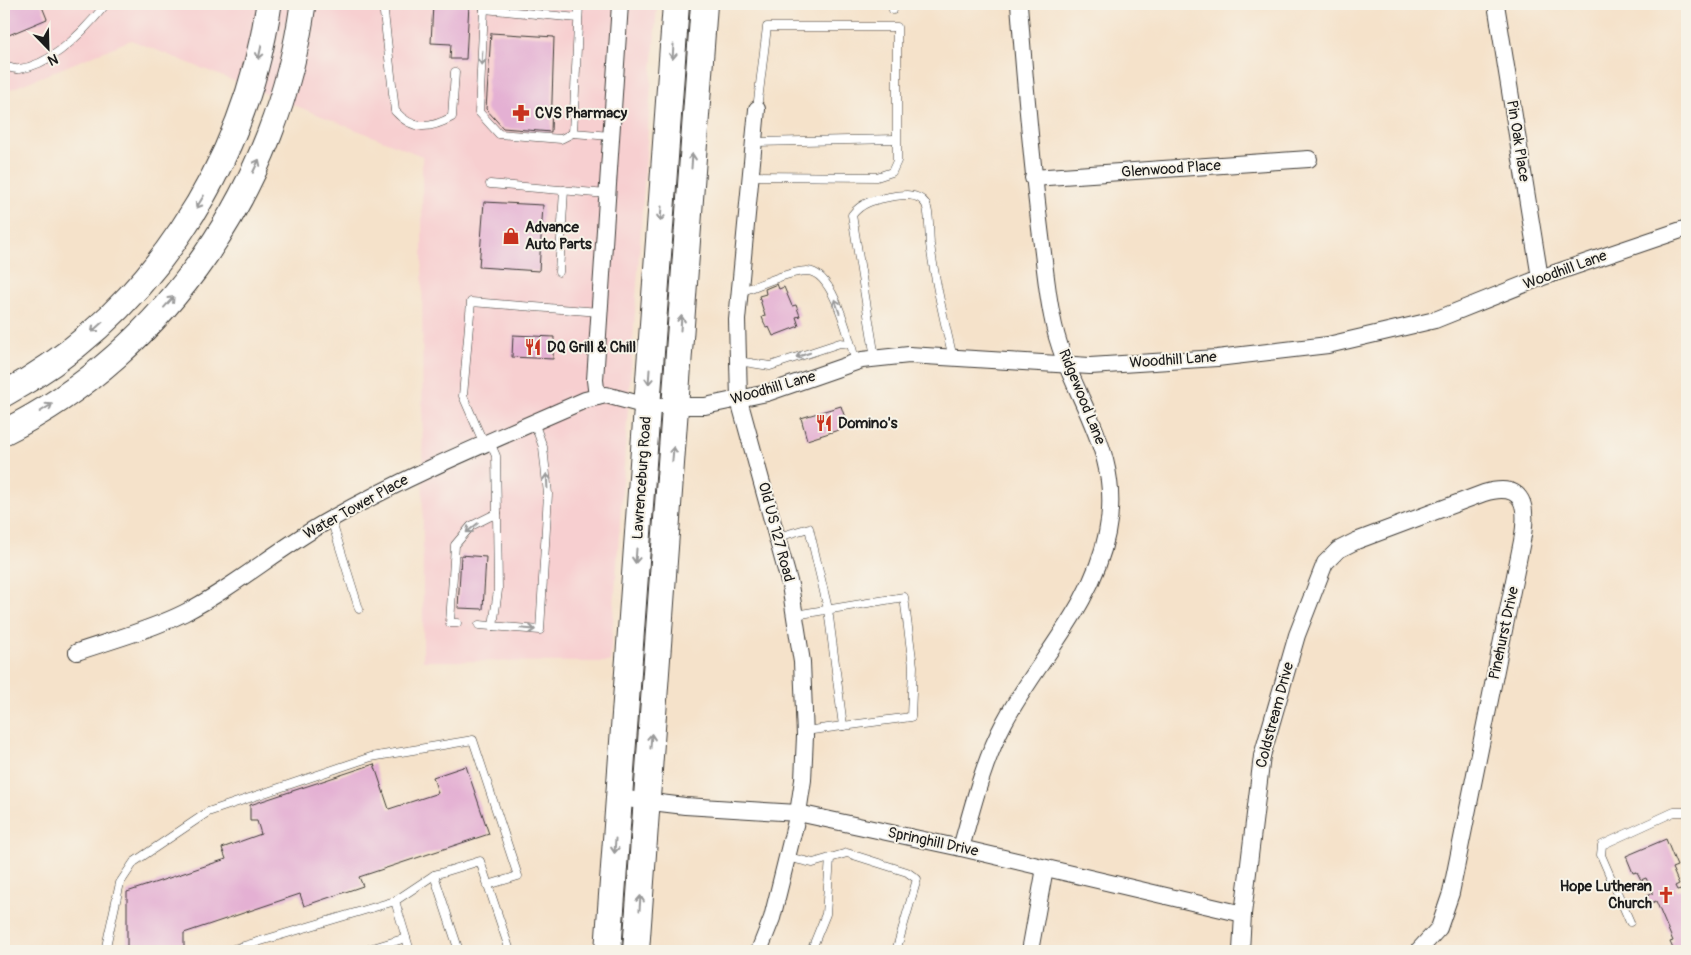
<svg xmlns="http://www.w3.org/2000/svg" width="1691" height="955" font-family="Pangolin,sans-serif">
	<rect width="100%" height="100%" fill="#f7f3e8"/>
	<filter id="ink" filterUnits="userSpaceOnUse"><feTurbulence type="fractalNoise" baseFrequency=".02" numOctaves="2"/><feDisplacementMap in="SourceGraphic" scale="10" xChannelSelector="R" yChannelSelector="G"/><feConvolveMatrix kernelMatrix="1 2 1 2 8 2 1 2 1" color-interpolation-filters="sRGB"/></filter>
	<filter id="wash" filterUnits="userSpaceOnUse"><feTurbulence type="fractalNoise" baseFrequency=".0096" numOctaves="4" result="noise"/><feDisplacementMap in="SourceGraphic" scale="20" xChannelSelector="R" yChannelSelector="G"/><feGaussianBlur stdDeviation="1.12" result="paint"/><feColorMatrix in="noise" values="0 0 0 0 0 0 0 0 0 0 0 0 0 0 0 0 0 1.4 0 .05"/><feComposite in="paint" operator="in"/></filter>
	<g filter="url(#wash)">
		<rect width="100%" height="100%" fill="#f5e2ca"/>
		<polygon fill="#f7cfd0" points="4,4 657,4 610,662 423,661 422,156 131,40 4,92"/>
		<g id="blocks">
			<g fill="#e4b0d3">
				<polygon points="4,4 41,4 47,19 4,37"/>
				<polygon points="433,4 469,4 466,59 450,59 451,44 431,43"/>
				<polygon points="491,33 554,37 551,132 503,128 486,109"/>
				<polygon points="484,202 543,205 539,271 479,267"/>
				<polygon points="777,284 779,289 784,287 792,306 796,305 800,316 796,317 799,326 773,336 769,327 766,328 762,317 765,316 759,296 766,294 765,289"/>
				<polygon points="513,335 554,337 553,359 512,357"/>
				<polygon points="841,406 848,427 807,440 801,418"/>
				<polygon points="461,555 486,557 483,609 458,608"/>
				<polygon points="374,764 389,809 438,793 433,777 466,766 489,834 359,877 363,886 304,906 300,894 184,933 184,951 127,951 127,892 226,859 222,848 261,834 257,821 250,821 250,805"/>
				<polygon points="1666,839 1677,866 1672,868 1679,884 1675,886 1677,890 1681,889 1687,904 1687,948 1681,951 1674,951 1670,942 1673,941 1656,901 1649,904 1646,897 1653,893 1646,878 1641,880 1637,872 1633,873 1626,856"/>
			</g>
		</g>
	</g>
	<g filter="url(#ink)">
		<use href="#blocks" fill-opacity="0" stroke="#3d3a36" stroke-width="1"/>
		<g fill="none" stroke-linecap="round" stroke-linejoin="round">
			<g stroke="#3d3a36" stroke-width="9">
				<g id="service">
					<path d="M383,4l12,107c18,20 35,18 57,6l3,-45"/>
					<polyline points="485,4 484,9 578,18"/>
					<polyline points="579,4 573,133 611,136"/>
					<polyline points="484,9 479,112 499,134 561,139 573,133"/>
					<polyline points="893,10 893,4"/>
					<path d="M4,66c4,1 11,4 15,3 34,-4 67,-40 87,-65"/>
					<polyline points="754,142 896,139"/>
					<polyline points="750,176 877,177 892,172 897,161 897,27 767,27 757,109"/>
					<polyline points="490,184 607,194"/>
					<polyline points="559,272 564,190"/>
					<path d="M740,292c21,-7 45,-20 67,-21 27,0 42,69 49,91"/>
					<path d="M875,358l-23,-143c10,-13 22,-15 37,-18 12,-2 28,-5 36,6 5,7 4,31 5,41 5,39 14,76 23,114"/>
					<polyline points="738,361 770,366 840,343 850,344"/>
					<polyline points="484,444 463,396 471,302 600,312"/>
					<polyline points="331,519 359,609"/>
					<polyline points="778,537 809,528 828,609 843,726"/>
					<polyline points="795,615 904,597 913,666 911,717 805,731"/>
					<polyline points="457,623 450,623 455,545 471,526 497,513 496,456 490,442"/>
					<polyline points="479,625 540,630 548,494 543,447 534,422"/>
					<polyline points="493,626 498,590 497,513"/>
					<polyline points="787,857 813,863 847,853 907,872 917,879 896,951"/>
					<polyline points="434,875 459,951"/>
					<polyline points="395,901 434,875 480,861 510,951"/>
					<polyline points="1630,922 1601,855 1602,845 1674,812 1687,812"/>
					<polyline points="105,951 120,883 134,862 208,812 371,757 473,740 518,876 488,885"/>
					<polyline points="227,951 395,901 410,951"/>
					<polyline points="363,951 406,938"/>
					<polyline points="811,951 826,914 830,858"/>
				</g>
			</g>
			<g stroke="#3d3a36" stroke-width="18">
				<g id="minor">
					<polyline points="1496,4 1540,278"/>
					<polyline points="757,109 737,320 739,400 790,585 802,662 805,736 803,780 798,813 772,918 759,951"/>
					<polyline points="1033,178 1309,159"/>
					<polyline points="597,397 595,380 620,4"/>
					<path d="M77,652c35,-12 73,-22 107,-39 51,-26 96,-66 147,-94 81,-46 168,-81 254,-119l21,-5 41,11h58l62,-13 95,-33 47,-5 181,11 127,-8 111,-13 107,-25 105,-42 147,-50"/>
					<polyline points="618,798 685,806 798,813 961,848 1243,914"/>
					<path d="M961,848c12,-43 23,-88 44,-127 34,-63 88,-116 102,-188 18,-86 -41,-139 -55,-217 -5,-24 -7,-48 -10,-71 -10,-80 -17,-161 -23,-241"/>
					<polyline points="1030,951 1045,868"/>
					<path d="M1241,951l2,-37 19,-158 35,-121 28,-72 13,-13 18,-9 128,-48c42,-12 44,15 38,48l-71,352 -12,35 -21,23"/>
				</g>
			</g>
			<g stroke="#3d3a36" stroke-width="27">
				<g id="primary">
					<path d="M4,394c145,-79 241,-229 265,-390"/>
					<path d="M4,432c163,-81 275,-249 299,-428"/>
				</g>
			</g>
			<g stroke="#3d3a36" stroke-width="28">
				<g id="trunk">
					<polyline points="608,951 676,4"/>
					<polyline points="636,951 704,4"/>
				</g>
			</g>
			<use href="#service" stroke="#fff" stroke-width="8"/>
			<use href="#minor" stroke="#fff" stroke-width="16"/>
			<use href="#primary" stroke="#fff" stroke-width="25"/>
			<use href="#trunk" stroke="#fff" stroke-width="26"/>
		</g>
		<defs><path id="oneway-shaft" d="M-6 0H5M1.5-3L5.5 0L1.5 3" fill="none" stroke-width="1.6" stroke-linecap="round" stroke-linejoin="round" transform="scale(1.25)"/></defs>
		<g stroke="#999">
			<use href="#oneway-shaft" transform="translate(260 52) rotate(102)"/>
			<use href="#oneway-shaft" transform="translate(673 52) rotate(94)"/>
			<use href="#oneway-shaft" transform="translate(482 58) rotate(93)"/>
			<use href="#oneway-shaft" transform="translate(692 161) rotate(-86)"/>
			<use href="#oneway-shaft" transform="translate(256 166) rotate(-65)"/>
			<use href="#oneway-shaft" transform="translate(200 202) rotate(121)"/>
			<use href="#oneway-shaft" transform="translate(661 214) rotate(94)"/>
			<use href="#oneway-shaft" transform="translate(169 302) rotate(-48)"/>
			<use href="#oneway-shaft" transform="translate(837 306) rotate(-109)"/>
			<use href="#oneway-shaft" transform="translate(681 323) rotate(-86)"/>
			<use href="#oneway-shaft" transform="translate(97 327) rotate(138)"/>
			<use href="#oneway-shaft" transform="translate(803 355) rotate(162)"/>
			<use href="#oneway-shaft" transform="translate(649 377) rotate(94)"/>
			<use href="#oneway-shaft" transform="translate(46 408) rotate(-32)"/>
			<use href="#oneway-shaft" transform="translate(673 454) rotate(-85)"/>
			<use href="#oneway-shaft" transform="translate(547 481) rotate(-93)"/>
			<use href="#oneway-shaft" transform="translate(472 528) rotate(141)"/>
			<use href="#oneway-shaft" transform="translate(636 556) rotate(94)"/>
			<use href="#oneway-shaft" transform="translate(528 629) rotate(5)"/>
			<use href="#oneway-shaft" transform="translate(651 741) rotate(-86)"/>
			<use href="#oneway-shaft" transform="translate(615 846) rotate(94)"/>
			<use href="#oneway-shaft" transform="translate(640 903) rotate(-86)"/>
		</g>
	</g>
	<defs>
		<g id="pharmacy-bare" transform="scale(1.35)"><path d="M-2-6h4v4h4v4h-4v4h-4v-4h-4v-4h4Z" fill="#c8321e" stroke="#f7f3e8" stroke-width="2.5" paint-order="stroke"/></g>
		<g id="shop-bare" transform="scale(1.35)"><path d="M-5-2.5h2.3a2.7 3.5 0 0 1 5.4 0H5L5.5 6h-11ZM-1.5-2.5h3a1.5 2.3 0 0 0-3 0Z" fill="#c8321e" stroke="#f7f3e8" stroke-width="2.5" paint-order="stroke"/></g>
		<g id="restaurant-bare" transform="scale(1.35)"><path d="M-5-6h1v4h1v-4h1v4h1v-4h1v5L-1.5 .5V6h-2V.5L-5-1ZM5-6V6H3V1.5H1.5Q1.5-4 5-6Z" fill="#c8321e" stroke="#f7f3e8" stroke-width="2.5" paint-order="stroke"/></g>
		<g id="church-bare" transform="scale(1.35)"><path d="M-1.2-6h2.4v3.5h3.3v2.4h-3.3V6h-2.4V-.1h-3.3v-2.4h3.3Z" fill="#c8321e" stroke="#f7f3e8" stroke-width="2.5" paint-order="stroke"/></g>
	</defs>
	<g fill-rule="evenodd">
		<use href="#pharmacy-bare" x="521" y="113"/>
		<use href="#shop-bare" x="511" y="236"/>
		<use href="#restaurant-bare" x="533" y="347"/>
		<use href="#restaurant-bare" x="824" y="423"/>
		<use href="#church-bare" x="1666" y="895"/>
	</g>
	<g text-anchor="middle" dominant-baseline="central" stroke-width="4" stroke-linejoin="round" paint-order="stroke">
		<g font-size="15" font-weight="bold" fill="#1c1c1c" stroke="#f7f3e8" text-anchor="start">
			<text x="535" y="113">CVS Pharmacy</text>
			<text x="525" y="227">Advance<tspan x="525" dy="17">Auto Parts</tspan></text>
			<text x="547" y="347">DQ Grill &amp; Chill</text>
			<text x="838" y="423">Domino's</text>
			<text x="1652" y="886" text-anchor="end">Hope Lutheran<tspan x="1652" dy="17">Church</tspan></text>
		</g>
		<g font-size="15" fill="#1c1c1c" stroke="#f7f3e8">
			<text transform="translate(1518 141) rotate(81)">Pin Oak Place</text>
			<text transform="translate(1171 169) rotate(-4)">Glenwood Place</text>
			<text transform="translate(1565 270) rotate(-20)">Woodhill Lane</text>
			<text transform="translate(1173 360) rotate(-4)">Woodhill Lane</text>
			<text transform="translate(773 388) rotate(-16)">Woodhill Lane</text>
			<text transform="translate(1082 397) rotate(68)">Ridgewood Lane</text>
			<text transform="translate(642 478) rotate(-86)">Lawrenceburg Road</text>
			<text transform="translate(356 507) rotate(-29)">Water Tower Place</text>
			<text transform="translate(776 532) rotate(75)">Old US 127 Road</text>
			<text transform="translate(1504 633) rotate(-78)">Pinehurst Drive</text>
			<text transform="translate(1275 715) rotate(-75)">Coldstream Drive</text>
			<text transform="translate(933 842) rotate(12)">Springhill Drive</text>
		</g>
	</g>
	<rect width="1691" height="955" fill="none" stroke="#f7f3e8" stroke-width="20"/>
	<g transform="translate(48 48) rotate(157)" stroke="#f7f3e8" stroke-width="4" paint-order="stroke">
	<path d="M0-4L9 19L0 12L-9 19Z" fill="#1c1c1c"/>
	<text y="-8" font-size="14" font-weight="bold" text-anchor="middle" fill="#1c1c1c">N</text>
	</g>
</svg>
